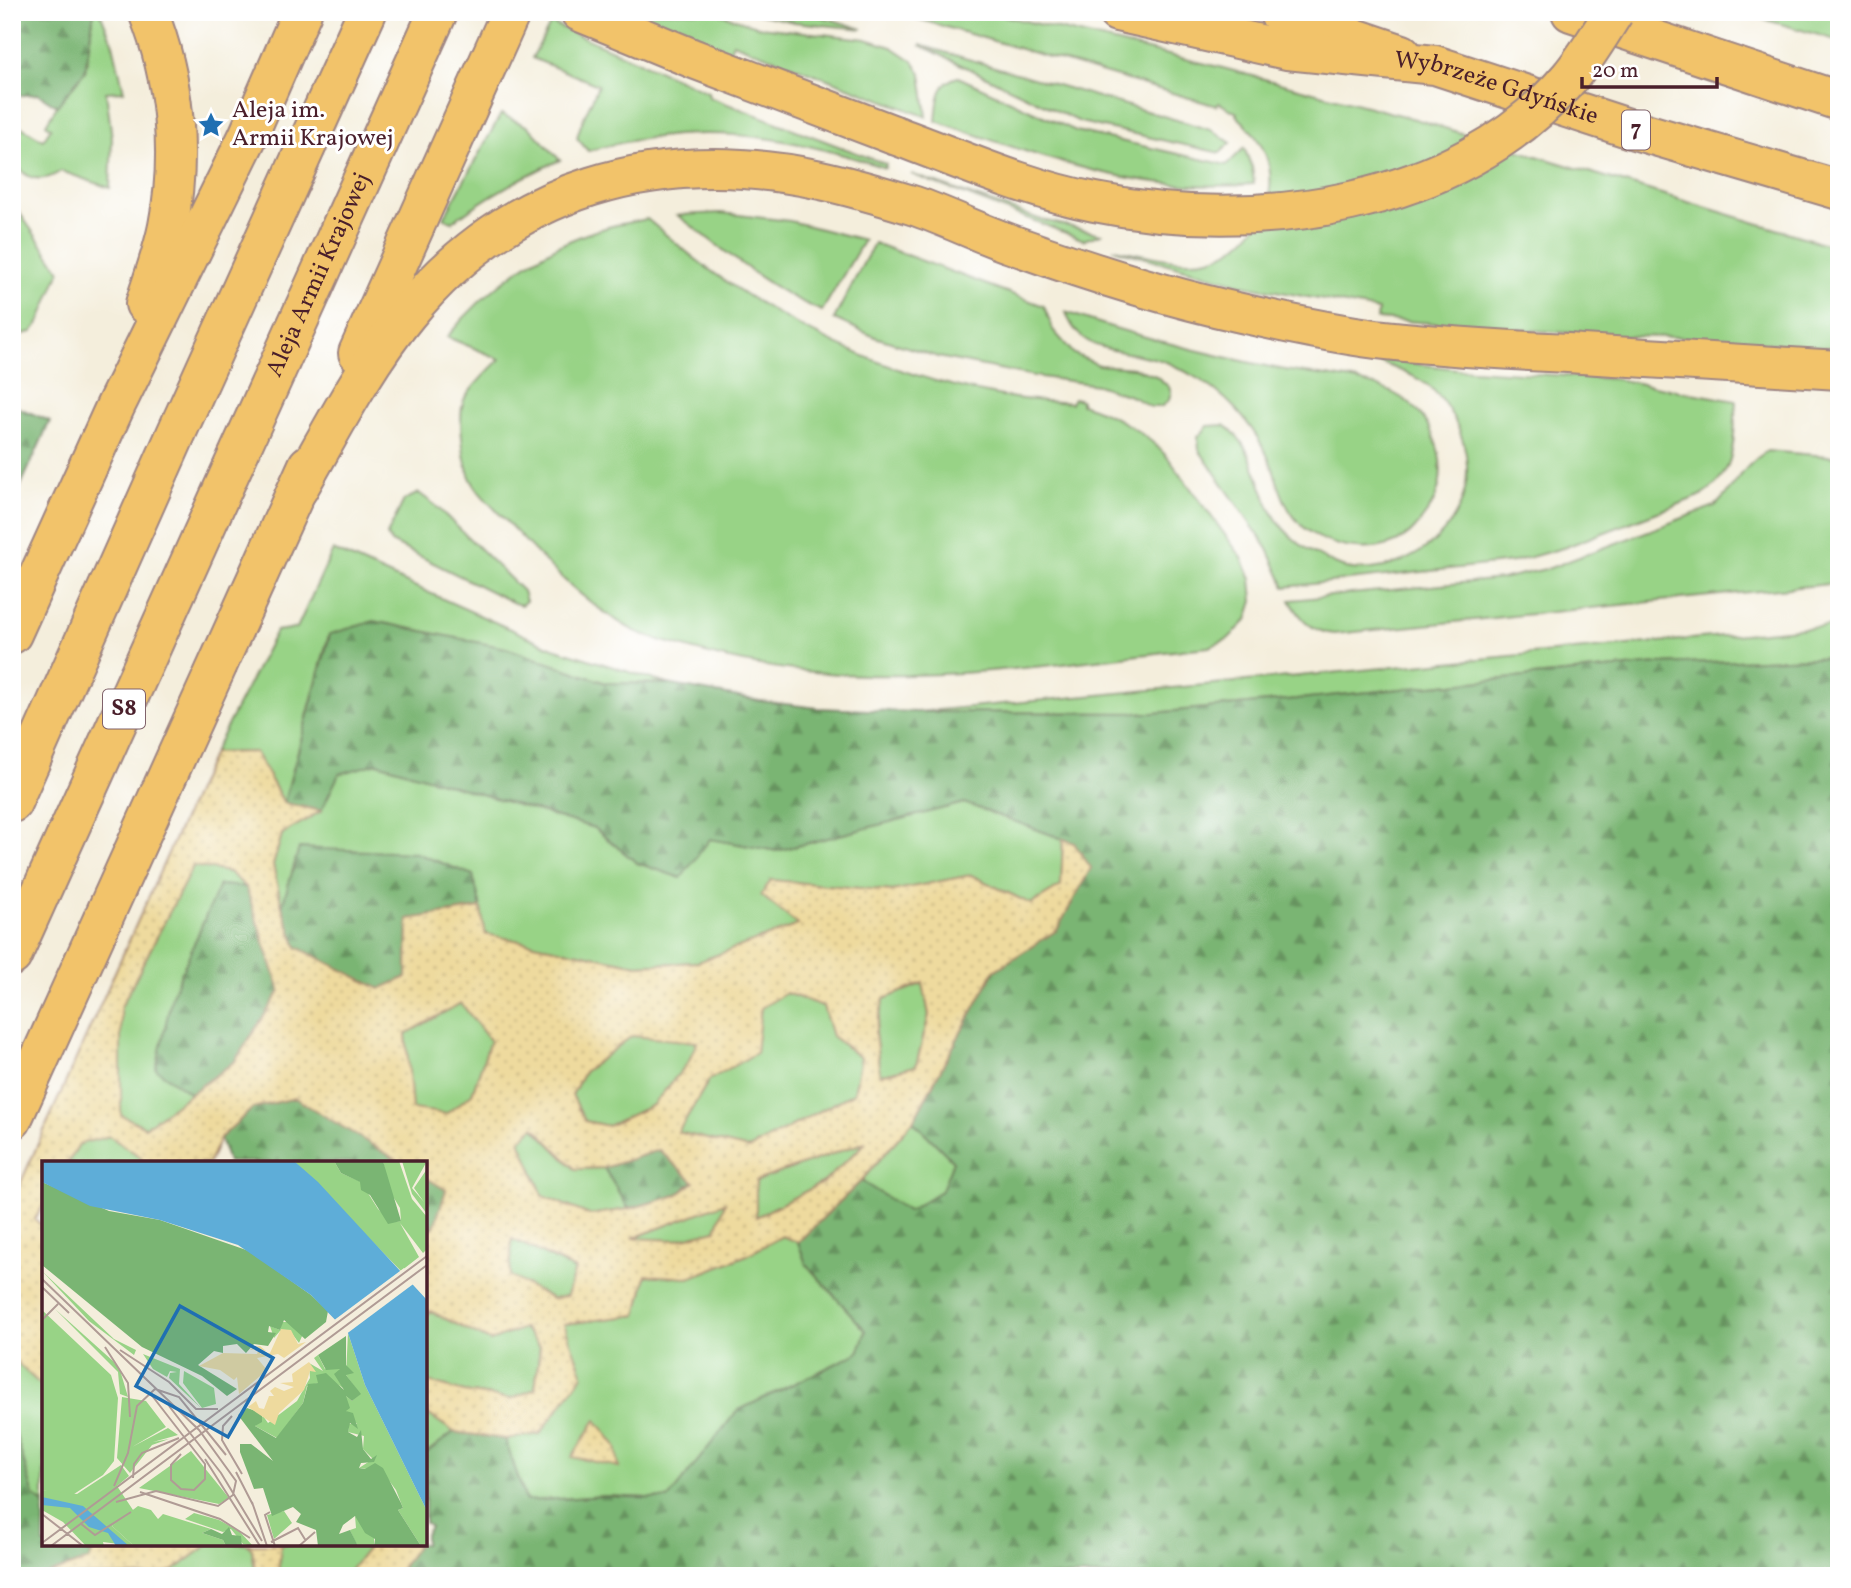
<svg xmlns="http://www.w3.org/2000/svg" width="1851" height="1588" font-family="Vollkorn,serif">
	<defs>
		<pattern id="forest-firs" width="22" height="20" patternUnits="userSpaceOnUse" patternTransform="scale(1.75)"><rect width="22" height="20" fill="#7ab573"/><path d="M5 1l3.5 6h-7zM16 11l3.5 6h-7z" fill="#66935f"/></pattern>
		<pattern id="sand-dots" width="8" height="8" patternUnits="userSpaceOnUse" patternTransform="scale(1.75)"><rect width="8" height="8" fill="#eeda9e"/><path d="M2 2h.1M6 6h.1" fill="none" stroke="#cebb88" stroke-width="1.8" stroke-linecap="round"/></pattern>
	</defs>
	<rect width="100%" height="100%" fill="#fff"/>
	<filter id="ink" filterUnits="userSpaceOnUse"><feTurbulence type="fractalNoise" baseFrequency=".0143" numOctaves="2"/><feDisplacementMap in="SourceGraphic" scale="14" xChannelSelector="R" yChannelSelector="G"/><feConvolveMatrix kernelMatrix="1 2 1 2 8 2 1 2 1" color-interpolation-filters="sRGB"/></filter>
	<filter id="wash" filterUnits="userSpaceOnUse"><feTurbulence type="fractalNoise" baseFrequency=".00686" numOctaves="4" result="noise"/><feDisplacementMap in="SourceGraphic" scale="28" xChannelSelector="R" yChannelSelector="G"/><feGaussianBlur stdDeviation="1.57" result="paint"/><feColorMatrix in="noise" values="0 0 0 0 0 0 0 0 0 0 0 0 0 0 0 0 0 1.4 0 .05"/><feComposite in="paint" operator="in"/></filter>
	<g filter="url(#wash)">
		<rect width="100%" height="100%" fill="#f4eedc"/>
		<g fill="#98d386" stroke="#717958" stroke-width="2">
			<path d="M94,12h6l13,32 11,47 -18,1 6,46 -2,50 -49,-17c-34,24 -61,-14 -43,-46l25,15 8,-12 -5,-4 11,-18 28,-35z"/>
			<polygon points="631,12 714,12 760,27 866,39 892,47 913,61 921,73 927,117 733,43 729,52"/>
			<polygon points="748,12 806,12 863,29 794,22"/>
			<path d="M894,12h93l232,55 196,52 424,129v100l-160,-11 -67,-1 -235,-17 1,-9 -130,-24 -135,-37c30,4 66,17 96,10 45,-11 74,-62 56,-106 -6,-15 -17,-27 -29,-38l1,-2 -18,-10 -2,3z"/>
			<polygon points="1739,12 1839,12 1839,41"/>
			<path d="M551,23l157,69 1,5 177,67 -1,4c-103,-35 -191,-47 -297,-17l-11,-13c4,-19 15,-35 21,-53l-66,-27z"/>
			<polygon points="920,45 1211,130 1231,143 1220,153 1080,122"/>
			<path d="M958,77l118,54 151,34 17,-17 8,19 2,17c-113,11 -213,-27 -318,-63 2,-19 1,-39 22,-44z"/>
			<path d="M501,114l28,13 31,33c-39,17 -74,37 -108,62l-8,-5z"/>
			<polygon points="911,174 1039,219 1101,234 1084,240"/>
			<polygon points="12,202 60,271 39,323 32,332 12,336"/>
			<path d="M722,213l68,8 74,19 -42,71c-54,-21 -98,-62 -145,-96z"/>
			<path d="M647,219c22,18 43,37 67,54 86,61 183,105 288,123 22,4 46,5 69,7l3,-5 7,2v4c33,10 66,29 88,55l73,99 9,21 2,22 -6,19 -19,19 -19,8c-169,18 -348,52 -515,3 -22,-7 -45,-11 -65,-22 -55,-31 -95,-78 -138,-123 -9,-9 -20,-21 -23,-34 -5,-15 -11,-60 -3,-73 9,-14 23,-27 35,-39l-53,-22c40,-49 96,-92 158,-109 13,-4 28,-6 42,-9z"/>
			<polygon points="874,243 1044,306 1053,330 1074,354 1099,365 1134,368 1156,376 1169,387 1171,393 1169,400 1161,407 1151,407 1133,397 1097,385 1034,376 938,357 875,337 834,319"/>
			<path d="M1066,312c70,25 141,42 214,57 39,8 88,7 122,29 31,20 47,64 34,98 -4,12 -13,22 -20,31 -29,35 -97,24 -122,-10 -12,-16 -16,-36 -23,-53 -13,-32 -37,-62 -66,-81 -14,-8 -27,-17 -42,-22 -37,-13 -83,-4 -97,-49z"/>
			<path d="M1370,358l87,11 158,10 121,22c-3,38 2,74 -36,95l-137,52 -50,14 -228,25 -17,-38 -69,-99 -1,-13 10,-11 16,-1c29,18 33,59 48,87 14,26 38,41 65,53 13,6 32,5 47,2 69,-17 104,-84 70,-148 -7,-13 -18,-29 -31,-37 -15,-10 -36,-16 -53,-24z"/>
			<path d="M1767,451l72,6v126l-504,51c-23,-2 -34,-14 -45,-34l211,-21 49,-11 165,-62c21,-19 26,-39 52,-55z"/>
			<polygon points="419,493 435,505 523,591 526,601 521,605 514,603 391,542 387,535 404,500"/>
			<polygon points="333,550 553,648 668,684 606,683 506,648 329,634 284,803 255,752 213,753 276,631 297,628"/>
			<polygon points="1839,625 1839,657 1657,664 1154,713 917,712"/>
			<polygon points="378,763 594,828 637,863 710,839 777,851 964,803 1063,839 1061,886 1031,904 971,875 892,891 771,880 799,925 698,962 637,965 485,934 473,875 300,848 282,907 273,865 282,834 321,811 339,773"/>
			<polygon points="193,865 229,872 246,887 219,885 156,1068 191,1094 145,1127 121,1115 121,1007"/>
			<polygon points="923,983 929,1015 916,1066 880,1075 875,1033 884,999"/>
			<polygon points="786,993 823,1006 832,1036 861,1058 854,1093 749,1149 678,1132 709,1080 756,1053 760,1008"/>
			<polygon points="461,1003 490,1041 472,1094 446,1114 411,1109 406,1034"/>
			<polygon points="632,1035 698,1041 688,1063 653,1105 608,1126 585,1121 572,1095 584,1072"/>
			<polygon points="913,1121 953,1161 942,1190 908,1211 861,1181"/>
			<polygon points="533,1127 575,1169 604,1168 629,1209 589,1215 543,1196 520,1141"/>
			<polygon points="109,1136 141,1157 142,1163 68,1163 79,1144"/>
			<polygon points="868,1141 824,1182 756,1217 756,1181"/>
			<polygon points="726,1202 716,1230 676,1240 631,1239"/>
			<polygon points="782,1236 798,1242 806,1264 866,1331 858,1353 737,1411 668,1499 606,1496 526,1501 505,1439 540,1433 564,1324 637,1315 646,1275 689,1278 747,1255"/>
			<polygon points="512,1238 575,1270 567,1296 553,1299 509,1276"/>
			<polygon points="430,1311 490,1341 524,1328 540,1347 535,1389 511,1399 464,1392 425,1381 425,1316"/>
			<polygon points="12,1358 44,1388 44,1504 34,1496 15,1433 12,1432"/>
			<polygon points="425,1412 454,1432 425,1454"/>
			<polygon points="209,1544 247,1544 252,1549 256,1576 151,1576 173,1571"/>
			<polygon points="281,1544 371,1544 346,1576 278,1576"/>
		</g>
		<g fill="url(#forest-firs)" stroke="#626a4f" stroke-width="2">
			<polygon points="12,12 94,12 85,71 57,106 38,94 12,96"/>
			<polygon points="12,405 50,421 12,505"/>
			<polygon points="374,621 506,648 606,683 668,684 760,701 818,708 917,712 1154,713 1657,664 1839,657 1839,1576 396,1576 418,1544 425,1544 425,1534 430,1527 425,1523 425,1454 454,1432 505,1439 526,1501 606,1496 668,1499 737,1411 858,1353 866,1331 806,1264 798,1242 861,1181 908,1211 942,1190 953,1161 913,1121 994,971 1057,930 1074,843 964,803 777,851 710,839 681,878 637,863 594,828 378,763 339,774 321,811 284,803 330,634"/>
			<polygon points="299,848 416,853 473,875 481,908 408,919 407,977 380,989 297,948 282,907"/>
			<polygon points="219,885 246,887 281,991 235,1061 191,1094 156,1069 172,995"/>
			<polygon points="295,1098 402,1163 228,1162 220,1138 253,1108"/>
			<polygon points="659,1150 694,1181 677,1195 629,1209 604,1168"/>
			<polygon points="425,1177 447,1190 434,1227 425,1227"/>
			<polygon points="12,1432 15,1433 34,1496 44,1504 44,1544 93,1544 95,1546 89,1560 43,1576 12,1576"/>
		</g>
		<g fill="url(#sand-dots)" stroke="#9c7c64" stroke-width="2" fill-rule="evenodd">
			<path d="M255,752l29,51 37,8 -39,23 -9,31 9,42 15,40 83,42 27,-12 1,-58 73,-11 4,26 152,31 61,-3 100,-37 -37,-30 10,-15 121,11 79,-16 60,29 30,-18 2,-47 11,4 17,25 -34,62 -63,41 -81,150 -52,60 -63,61 -16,-6 -35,19 -58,23 -43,-3 -9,40 -73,9 19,51 -43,59 -35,5 -51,-7 -29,-20v-31l39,11 47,7 24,-10 5,-42 -16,-19 -34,13 -60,-30 -5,5v-85l9,-4 12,-37 -21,-13v-14h-23l-107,-65 -42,10 -33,30 -11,25h-67l-1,-6 -32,-21 -30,8 -11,19h-24v41l-9,15 9,9v160l-32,-30v-156l201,-449zM193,866l36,6 17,15 34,104 -45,70 -90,66 -24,-12v-108zM923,983l6,32 -13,51 -36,9 -5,-42 9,-34zM786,993l37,13 9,30 29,22 -7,35 -105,56 -71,-17 31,-52 47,-27 5,-45zM461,1003l29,38 -18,53 -26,20 -34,-5 -6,-75zM632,1036l65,6 -9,21 -35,42 -45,21 -23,-5 -13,-26 12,-23zM534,1127l41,42 29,-1 55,-18 35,32 -17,13 -48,14 -40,6 -46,-19 -23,-55zM866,1142l-42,40 -68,35v-36zM725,1203l-9,27 -40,10 -43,-2zM512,1239l63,30 -8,27 -15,3 -42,-23z"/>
			<polygon points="596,1420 616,1446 619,1467 572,1457"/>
			<polygon points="101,1544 209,1544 173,1571 151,1576 43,1576 89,1560 95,1546"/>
			<polygon points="247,1544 281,1544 278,1576 256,1576 252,1549"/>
			<polygon points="371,1544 418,1544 396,1576 346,1576"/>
		</g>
	</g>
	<g filter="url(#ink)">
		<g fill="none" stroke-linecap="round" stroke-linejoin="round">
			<g stroke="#9f8684" stroke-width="42">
				<polyline id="major" points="1278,12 1402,54"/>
			</g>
			<g stroke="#9f8684" stroke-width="42">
				<g id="highway">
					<polyline points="580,12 694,59 894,135"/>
					<path id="s1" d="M1117,12l170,38 148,15 193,63 211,62"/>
					<polyline points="1571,12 1839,101"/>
					<path d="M145,304c8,-26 18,-52 23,-78 14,-71 7,-147 -20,-214"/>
					<polyline points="358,353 511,12"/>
					<path d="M298,489c34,-59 66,-123 109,-175 103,-127 251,-168 409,-135 33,7 67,17 99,27 32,11 64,27 96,38 75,27 152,52 230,69 44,10 90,20 135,26 68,8 137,11 206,15 85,6 171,11 257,16"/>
					<polyline points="12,634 115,407 248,136 302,12"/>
					<polyline points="12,803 176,434 367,12"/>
					<path id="s2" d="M12,956l426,-944"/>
					<polyline points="12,1120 308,465"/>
				</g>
			</g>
			<use href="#major" stroke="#f2c36a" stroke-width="38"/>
			<use href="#highway" stroke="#f2c36a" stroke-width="38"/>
			<g stroke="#9f8684" stroke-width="42" stroke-linecap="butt">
				<path id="highway-bridge" d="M894,135c66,24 132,54 201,67 159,33 363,6 474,-124 17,-20 31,-44 45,-66"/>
			</g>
			<use href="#highway-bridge" stroke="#f2c36a" stroke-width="38"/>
		</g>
	</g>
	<defs>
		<g id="sight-bare" transform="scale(2.1)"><path d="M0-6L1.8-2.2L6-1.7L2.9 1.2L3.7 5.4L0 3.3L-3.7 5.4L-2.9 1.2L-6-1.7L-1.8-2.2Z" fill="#1f6fb2" stroke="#fff" stroke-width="2.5" paint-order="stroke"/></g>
	</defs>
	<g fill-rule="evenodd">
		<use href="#sight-bare" x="211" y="125"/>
	</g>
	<g text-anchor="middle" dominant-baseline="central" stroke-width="6" stroke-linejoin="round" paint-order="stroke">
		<g fill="#fff" stroke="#80626b" stroke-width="2">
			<rect x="1622" y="110.5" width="28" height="39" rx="5"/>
			<rect x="103" y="689.5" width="42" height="39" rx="5"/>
		</g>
		<g font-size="23" font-weight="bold" fill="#4a1f2b">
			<text x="1636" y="130">7</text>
			<text x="124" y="709">S8</text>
		</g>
		<g font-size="24" fill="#4a1f2b" stroke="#fff">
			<text stroke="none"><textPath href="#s1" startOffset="388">Wybrzeże Gdyńskie</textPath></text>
			<text stroke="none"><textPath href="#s2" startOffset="747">Aleja Armii Krajowej</textPath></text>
		</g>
		<g font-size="24" fill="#4a1f2b" stroke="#fff" text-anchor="start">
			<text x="232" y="111">Aleja im.<tspan x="232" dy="28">Armii Krajowej</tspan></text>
		</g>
	</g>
	<g transform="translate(42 1161)">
		<rect width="385" height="385" fill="#f4eedc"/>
		<path d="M252,0h40l7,12 20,9 17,27 14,13 9,-1 -1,-13 -11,-18 -6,-29h16l13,38 15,18 -1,33 -3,3 -23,-30 19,34 -18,14zM360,0h25l-15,27 12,14 -10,-14 13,-19v45l-15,-20zM0,110l72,68 22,11 -2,5 -45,-34zM13,148l58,52 7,9 8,27 -8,-3 -2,-22zM0,149l69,65 7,23 -4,63 -11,14 -32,21 -29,-6zM240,161h8l13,12 -4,9 -9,-12h-10l-6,7 -4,-12 10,4zM306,172l17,52 62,126v35h-6l-23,-36 5,-2 -7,-18 -14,-19 -23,-3 14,-9 -10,-10 1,-13 -16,-4 1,-8h8l-11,-13v-15l6,5 8,-7 -14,-19zM101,193l37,15 -1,15 22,24 -32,-30 1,-5 7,-1 -7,-1 -3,6 -14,-8zM276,194l7,14h15l-1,12 6,8 -23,-14 -4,8 -11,3 -4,17 -26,35 -22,-12 8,-10 5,7 29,-22 13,-23 -1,-15 14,8 -9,-13zM142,210l30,17 2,16 -14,4 -19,-25zM80,236l24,4 20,26 -34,20 36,-19 10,7 -25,7 16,-3 -17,6 -22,28 -13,-15zM149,290l38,47 -10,6 -80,-16zM96,345l13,4 7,9 5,-5 48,15 -9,4 21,7 3,6h-92l-22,-20zM242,350l8,12 -18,16 -7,-24zM152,352l25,7 20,11 14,15 -10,-2 -12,-15 -8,3 -38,-13zM313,355l19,22v8h-16l-3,-5 -5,-11 6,-2z" fill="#98d386"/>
		<path d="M292,0h49l18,60 -13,3 -18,-29 -9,-5 -1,-8 -19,-9zM0,21l67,29 51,9 89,31 62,44 17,16 -2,11 -21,17 -21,-19 -4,10 -11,-4 -1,6 8,1 -8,13 -14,-2 -8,9 -9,-9 -14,2v7l-9,-2 -16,14 39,24 -10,7 -25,-20 -60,-29 -100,-82zM304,175v29l8,8 -8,2 15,19 -9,7 -6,-5 4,12 -4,3 7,2 5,16 -8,-6 -2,9 9,5 4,-7 2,19 8,10 6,-4 -3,7 -13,1 -2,5 6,1 10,-6 8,5 18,35 2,5 -5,2 23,36h-47l1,-7 -10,-6 -10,-17 -12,9 -4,9 11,-4 8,16h-40l-2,-16 -20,-8 5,-8 -8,-7 -21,9 -9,-28 -9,1 -14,-37v-8h11l22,17 -35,-46 9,-7 15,5v9l-7,4 21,12 27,-35 5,-19 10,-1 -2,-8 10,-2 18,17 -10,-16 6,-5 -14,1 -8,-15zM187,366l3,8 9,1 1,10h-16l-3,-6 -21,-7 9,-4 11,5z" fill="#7ab573"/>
		<path d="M239,168l10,1 7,14 8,-2 -22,16 -6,-4 -21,4 10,12 -28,24 -2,-17 -3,3 -14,-10 -21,-4 24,-13 34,1 2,-5 -9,1 3,-3 7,-1 6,5 -6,-1v4l10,-1zM267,201l7,10 -6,-1 -6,19 -25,23 -4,12 -27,-18 8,-6 3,7 5,1 5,-13h5l-4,-5 5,-4 9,4 10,-4 -14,-4 13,-1 -1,-8z" fill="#eeda9e"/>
		<path d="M79,304l8,11 -12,10 18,27 -23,13 22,20 -31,-4 1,4h-18l-23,-24 -21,-12v-20l35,4z" fill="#98d386"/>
		<path d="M0,0h252l24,21 109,118v211l-62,-126 -17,-52 -37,-38 -73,-50 -78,-25 -70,-14 -48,-24zM0,336l41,9 46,40h-13l-8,-13 -19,-6 -19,-19 -28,-3z" fill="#5eadd8"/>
		<path d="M362,107l12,14 -71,53 -12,-14z" fill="#f4eedc"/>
		<path fill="none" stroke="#b09b95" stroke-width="2" d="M0,118l157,151 37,51 -3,14 -15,11 -62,-15 -40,11M0,126l27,26M0,159l16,-16M63,186l23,36 2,34M78,189l49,32 27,27h22M108,232l55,71v15l-11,11 -13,-1 -10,-9v-15l10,-11M127,245l52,67 41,68M190,255l-9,10 -1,14 20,34M163,298l55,87M194,311l17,33M91,317l1,-14 8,-11 37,-15M72,325l14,-33 9,-47 18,-17 24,8 47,58M98,331l80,27 30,19M210,341l15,44M228,351l-5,3 10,31M0,353l41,32M38,362l15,12 36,-23M229,381l27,-14 8,13M0,382l385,-287M9,385l376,-281M257,385l16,-14"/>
		<path fill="#1f6fb2" fill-opacity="0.15" stroke="#1f6fb2" stroke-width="3.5" d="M138,145l93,52 -45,79 -92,-51z"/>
		<rect width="385" height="385" fill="none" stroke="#4a1f2b" stroke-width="3.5"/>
	</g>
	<rect width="1851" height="1588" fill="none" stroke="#fff" stroke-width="42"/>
	<path d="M1582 77v10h135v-10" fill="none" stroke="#4a1f2b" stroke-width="3.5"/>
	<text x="1592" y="77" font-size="21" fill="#4a1f2b" stroke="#ffffff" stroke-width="5" paint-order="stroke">20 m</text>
</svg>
